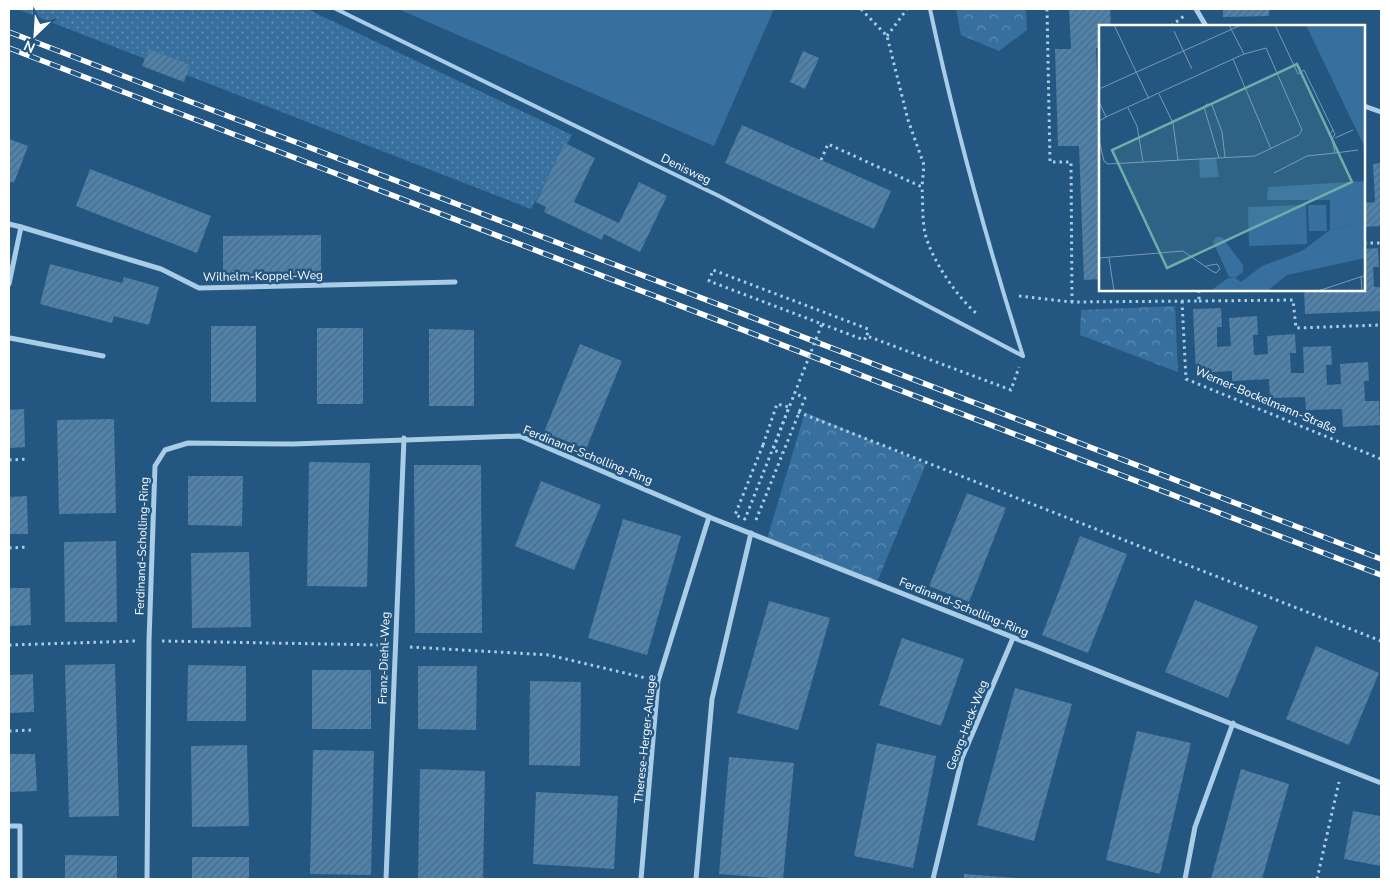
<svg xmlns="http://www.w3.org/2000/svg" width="1390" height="888" font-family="'Nunito Sans',sans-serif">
	<defs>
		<pattern id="forest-crowns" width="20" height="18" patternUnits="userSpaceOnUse" patternTransform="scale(1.25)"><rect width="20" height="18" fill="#37709e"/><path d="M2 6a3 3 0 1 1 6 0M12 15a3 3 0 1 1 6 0" fill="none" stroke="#5f8db1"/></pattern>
		<pattern id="garden-dots" width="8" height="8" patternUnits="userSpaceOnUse" patternTransform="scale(1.25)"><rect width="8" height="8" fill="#37709e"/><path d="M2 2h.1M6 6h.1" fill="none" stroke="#5f8db1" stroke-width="1.8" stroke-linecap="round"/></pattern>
		<pattern id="building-hatch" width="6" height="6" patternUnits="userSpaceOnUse" patternTransform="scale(1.25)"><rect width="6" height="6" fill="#5082ab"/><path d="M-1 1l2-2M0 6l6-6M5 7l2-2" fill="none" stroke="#4e6a80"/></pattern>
	</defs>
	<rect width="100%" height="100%" fill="#235680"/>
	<g fill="url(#forest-crowns)">
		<polygon points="956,9 1026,9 1027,30 999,51 961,35"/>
		<polygon points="1175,306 1178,372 1080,335 1081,310"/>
		<polygon points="805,412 926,464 877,582 767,539"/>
	</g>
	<polygon fill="url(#garden-dots)" points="17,9 307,9 572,135 531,209"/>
	<polygon fill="#37709e" points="398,9 774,9 714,146"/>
	<g fill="url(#building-hatch)">
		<polygon points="1069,9 1110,9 1111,26 1100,26 1100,48 1096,48 1100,145 1100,279 1084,280 1079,146 1058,146 1055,49 1071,49"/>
		<polygon points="1223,9 1269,9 1269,16 1223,17"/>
		<polygon points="149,49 190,65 184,82 142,66"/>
		<polygon points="803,51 819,58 805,89 790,82"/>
		<polygon points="742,125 891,191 874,229 725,163"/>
		<polygon points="9,139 28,146 14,183 9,181"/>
		<polygon points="565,143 595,158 574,202 619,223 639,182 667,196 640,252 604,234 602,240 544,212 546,207 536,202"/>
		<polygon points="1381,163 1381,226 1364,227 1364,203 1375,202 1373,164"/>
		<polygon points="90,169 211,216 197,253 76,206"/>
		<polygon points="321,235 321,276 223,276 223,236"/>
		<polygon points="1378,248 1379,267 1373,267 1374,287 1381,287 1381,311 1305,314 1304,290 1364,290 1364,249"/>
		<polygon points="50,264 122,283 124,277 159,287 149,325 114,316 112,323 40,304"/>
		<polygon points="1221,308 1222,327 1217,327 1217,347 1231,346 1229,318 1257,316 1258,335 1253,335 1254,355 1268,354 1267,336 1295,334 1296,353 1290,353 1291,373 1304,373 1303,347 1331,346 1332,365 1326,365 1327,385 1341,384 1340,364 1368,362 1369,381 1364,381 1365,401 1379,401 1380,425 1343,427 1342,409 1306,410 1305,397 1270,398 1269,379 1232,381 1232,371 1196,373 1193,309"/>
		<rect x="211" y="326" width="45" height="76"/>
		<rect x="317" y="328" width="46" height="76"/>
		<polygon points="429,329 474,330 474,406 429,406"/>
		<polygon points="580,344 622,361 586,449 544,432"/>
		<polygon points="24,409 25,447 9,448 9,410"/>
		<polygon points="114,419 116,513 59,514 57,420"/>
		<polygon points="309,462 370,463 367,587 307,586"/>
		<polygon points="414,465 481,465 482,633 415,633"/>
		<polygon points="188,476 243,476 242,526 188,525"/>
		<polygon points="541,481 601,505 574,570 515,546"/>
		<polygon points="967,493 1006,508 969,602 929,586"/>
		<polygon points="27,496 28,534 9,534 9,497"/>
		<polygon points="623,519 681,536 647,655 588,638"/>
		<polygon points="1080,536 1127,554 1088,653 1042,635"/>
		<polygon points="116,541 117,622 65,622 64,542"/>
		<polygon points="249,552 251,627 192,628 191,553"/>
		<polygon points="9,588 30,588 31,625 9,626"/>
		<polygon points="1195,600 1258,626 1228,698 1165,672"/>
		<polygon points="769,601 830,618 798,730 737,713"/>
		<polygon points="902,638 964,659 941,726 879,705"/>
		<polygon points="1316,646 1379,673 1349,745 1286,719"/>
		<polygon points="115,664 119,816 69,817 65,665"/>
		<polygon points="188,665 246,666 246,721 187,721"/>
		<polygon points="418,666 477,666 476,730 418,729"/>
		<rect x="312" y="670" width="59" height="59"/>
		<polygon points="33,674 34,712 9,713 9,675"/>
		<polygon points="530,681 581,682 580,766 529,765"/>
		<polygon points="1015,688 1072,704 1034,841 977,825"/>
		<polygon points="1137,731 1191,743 1160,874 1106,860"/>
		<polygon points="877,743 936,756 913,868 854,856"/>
		<polygon points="247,745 249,826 192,827 191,746"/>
		<polygon points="313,750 374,751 371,875 310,874"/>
		<polygon points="9,754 35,754 37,791 9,792"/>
		<polygon points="729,757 794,763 783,879 719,874"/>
		<polygon points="420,769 485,771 483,879 418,879"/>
		<polygon points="1241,769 1289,784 1262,879 1211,879"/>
		<polygon points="536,792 618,796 614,869 533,864"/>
		<polygon points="1353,811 1380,816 1381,866 1344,859"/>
		<polygon points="65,855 117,856 117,879 65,879"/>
		<rect x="192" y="857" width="57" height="22"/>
		<polygon points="964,874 1015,878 1014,879 964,879"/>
	</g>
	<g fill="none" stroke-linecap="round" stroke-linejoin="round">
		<g stroke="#a9cce7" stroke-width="3" stroke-dasharray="2.5 4" stroke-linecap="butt">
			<polyline points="861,9 887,36 908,120 924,165 922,187"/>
			<polyline points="1047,9 1050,162 1071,162 1072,302"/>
			<polyline points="1171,26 1184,16"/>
			<polyline points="887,36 907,9"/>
			<path d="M821,160l7,-16 94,43c1,15 0,32 3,46 6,26 32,64 52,81"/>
			<polyline points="1364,243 1381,243"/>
			<polyline points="1019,296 1072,302 1199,301 1199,290"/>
			<polyline points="1182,301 1186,379 1381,459"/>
			<polyline points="1199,301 1293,300 1296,328 1381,325"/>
			<polyline points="822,324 864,340 867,336 1011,390 1019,367"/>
			<polyline points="798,412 1381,641"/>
			<polyline points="763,445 777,404 789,407 773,450 782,453"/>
			<polyline points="9,460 28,459"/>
			<polyline points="756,520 805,398 794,393"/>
			<polyline points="9,548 28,547"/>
			<polyline points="162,641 381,645"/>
			<polyline points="9,645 136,641"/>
			<polyline points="410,647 549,655 646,678"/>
			<polyline points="9,731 33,730"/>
			<polyline points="1317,879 1339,782"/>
		</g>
		<g stroke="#a9cce7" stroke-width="4">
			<polyline points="336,9 719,196 1023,356"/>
			<path d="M930,9c25,117 57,233 93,347"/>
		</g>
		<g stroke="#a9cce7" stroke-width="5">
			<polyline points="1196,9 1206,26"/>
			<polyline points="1364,106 1381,112"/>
			<polyline points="9,224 21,227 9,284"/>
			<polyline points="21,227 161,269 199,288 455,282"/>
			<polyline points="10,338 103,356"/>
			<polyline points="9,826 20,826 20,879"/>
			<polyline points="147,879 149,641 155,466 165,450 188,443 293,444 520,436 709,517 1381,783"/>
			<polyline points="386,879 404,438"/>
			<polyline points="641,879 658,681 709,517"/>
			<polyline points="696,879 712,699 751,533"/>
			<polyline points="933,879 962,758 1013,638"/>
			<polyline points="1185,879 1195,827 1233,723"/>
		</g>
		<g stroke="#fff" stroke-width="5.5">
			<g id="rail">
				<polyline points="9,32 1381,559"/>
				<polyline points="9,48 1381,575"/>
			</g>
		</g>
		<use href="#rail" stroke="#235680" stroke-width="4" stroke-dasharray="11" stroke-linecap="butt"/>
		<polyline stroke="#a9cce7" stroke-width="3" stroke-dasharray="2.5 4" stroke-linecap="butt" points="763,445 735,515 745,519 822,324 709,281 713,270 868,329 867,336"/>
	</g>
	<g text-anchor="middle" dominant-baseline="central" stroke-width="5" stroke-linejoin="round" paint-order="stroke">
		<g font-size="12" fill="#fff" stroke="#235680">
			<text transform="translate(686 169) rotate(26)">Denisweg</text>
			<text transform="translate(263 276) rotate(-1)">Wilhelm-Koppel-Weg</text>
			<text transform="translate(1266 400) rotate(23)">Werner-Bockelmann-Straße</text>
			<text transform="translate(588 455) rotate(22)">Ferdinand-Scholling-Ring</text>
			<text transform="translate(142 546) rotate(-88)">Ferdinand-Scholling-Ring</text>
			<text transform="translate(964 607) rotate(22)">Ferdinand-Scholling-Ring</text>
			<text transform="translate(384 658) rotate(-88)">Franz-Diehl-Weg</text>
			<text transform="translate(967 725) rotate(-69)">Georg-Heck-Weg</text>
			<text transform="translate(645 739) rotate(-84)">Therese-Herger-Anlage</text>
		</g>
	</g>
	<g transform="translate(1099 25)">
		<rect width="266" height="266" fill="#235680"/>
		<path d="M266,197v36l-78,17 -20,16h-24l-15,-13h7l6,4 21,-16 40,-15 28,-21z" fill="#37709e"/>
		<path d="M207,0h59v123zM117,133l3,19 -19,1 -1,-19zM117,212h6l21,28v7l-8,6 -6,-1 -16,-35zM129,253l15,13h-33l3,-2z" fill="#37709e"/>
		<path d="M266,156v41l-35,8v-30h-63l1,-13z" fill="#37709e"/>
		<path d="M207,180l1,39 -58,2 -1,-39zM209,180h18l1,26h-18z" fill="#37709e"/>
		<path fill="none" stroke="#7b9ab3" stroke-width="1" d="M15,0l35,74M176,0l23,49 6,-4 31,64 -3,5 -3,-4 4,-5M75,6l18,38M134,34l38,90M0,64l142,-64M60,69l14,29 5,37M0,77l7,15 -7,4M29,83l9,18 6,36M7,92l138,-63M236,113l18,-8M233,114l3,14 23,-3M0,115l5,21 4,3 147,-8 44,-21 3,-5 -36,-82 -22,6 -15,-29M120,133l-15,-51 3,-3 5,1 10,27 3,25M175,148l33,-17 28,-3M0,233l84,-7 29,20 4,2 4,-4 -3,-5 -11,2M10,233l5,33M262,251l1,15M219,266l48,-16"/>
		<path fill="#6fada8" fill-opacity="0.15" stroke="#6fada8" stroke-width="2.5" d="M198,39l55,118 -185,86 -55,-118z"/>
		<rect width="266" height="266" fill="none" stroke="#fff" stroke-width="2.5"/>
	</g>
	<rect width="1390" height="888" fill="none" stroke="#ffffff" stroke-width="20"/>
	<g transform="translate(35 35) rotate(205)" stroke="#235680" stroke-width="4" paint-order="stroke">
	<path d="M0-4L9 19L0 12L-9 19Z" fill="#ffffff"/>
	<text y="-8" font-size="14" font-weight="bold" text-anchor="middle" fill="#ffffff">N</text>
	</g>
</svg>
